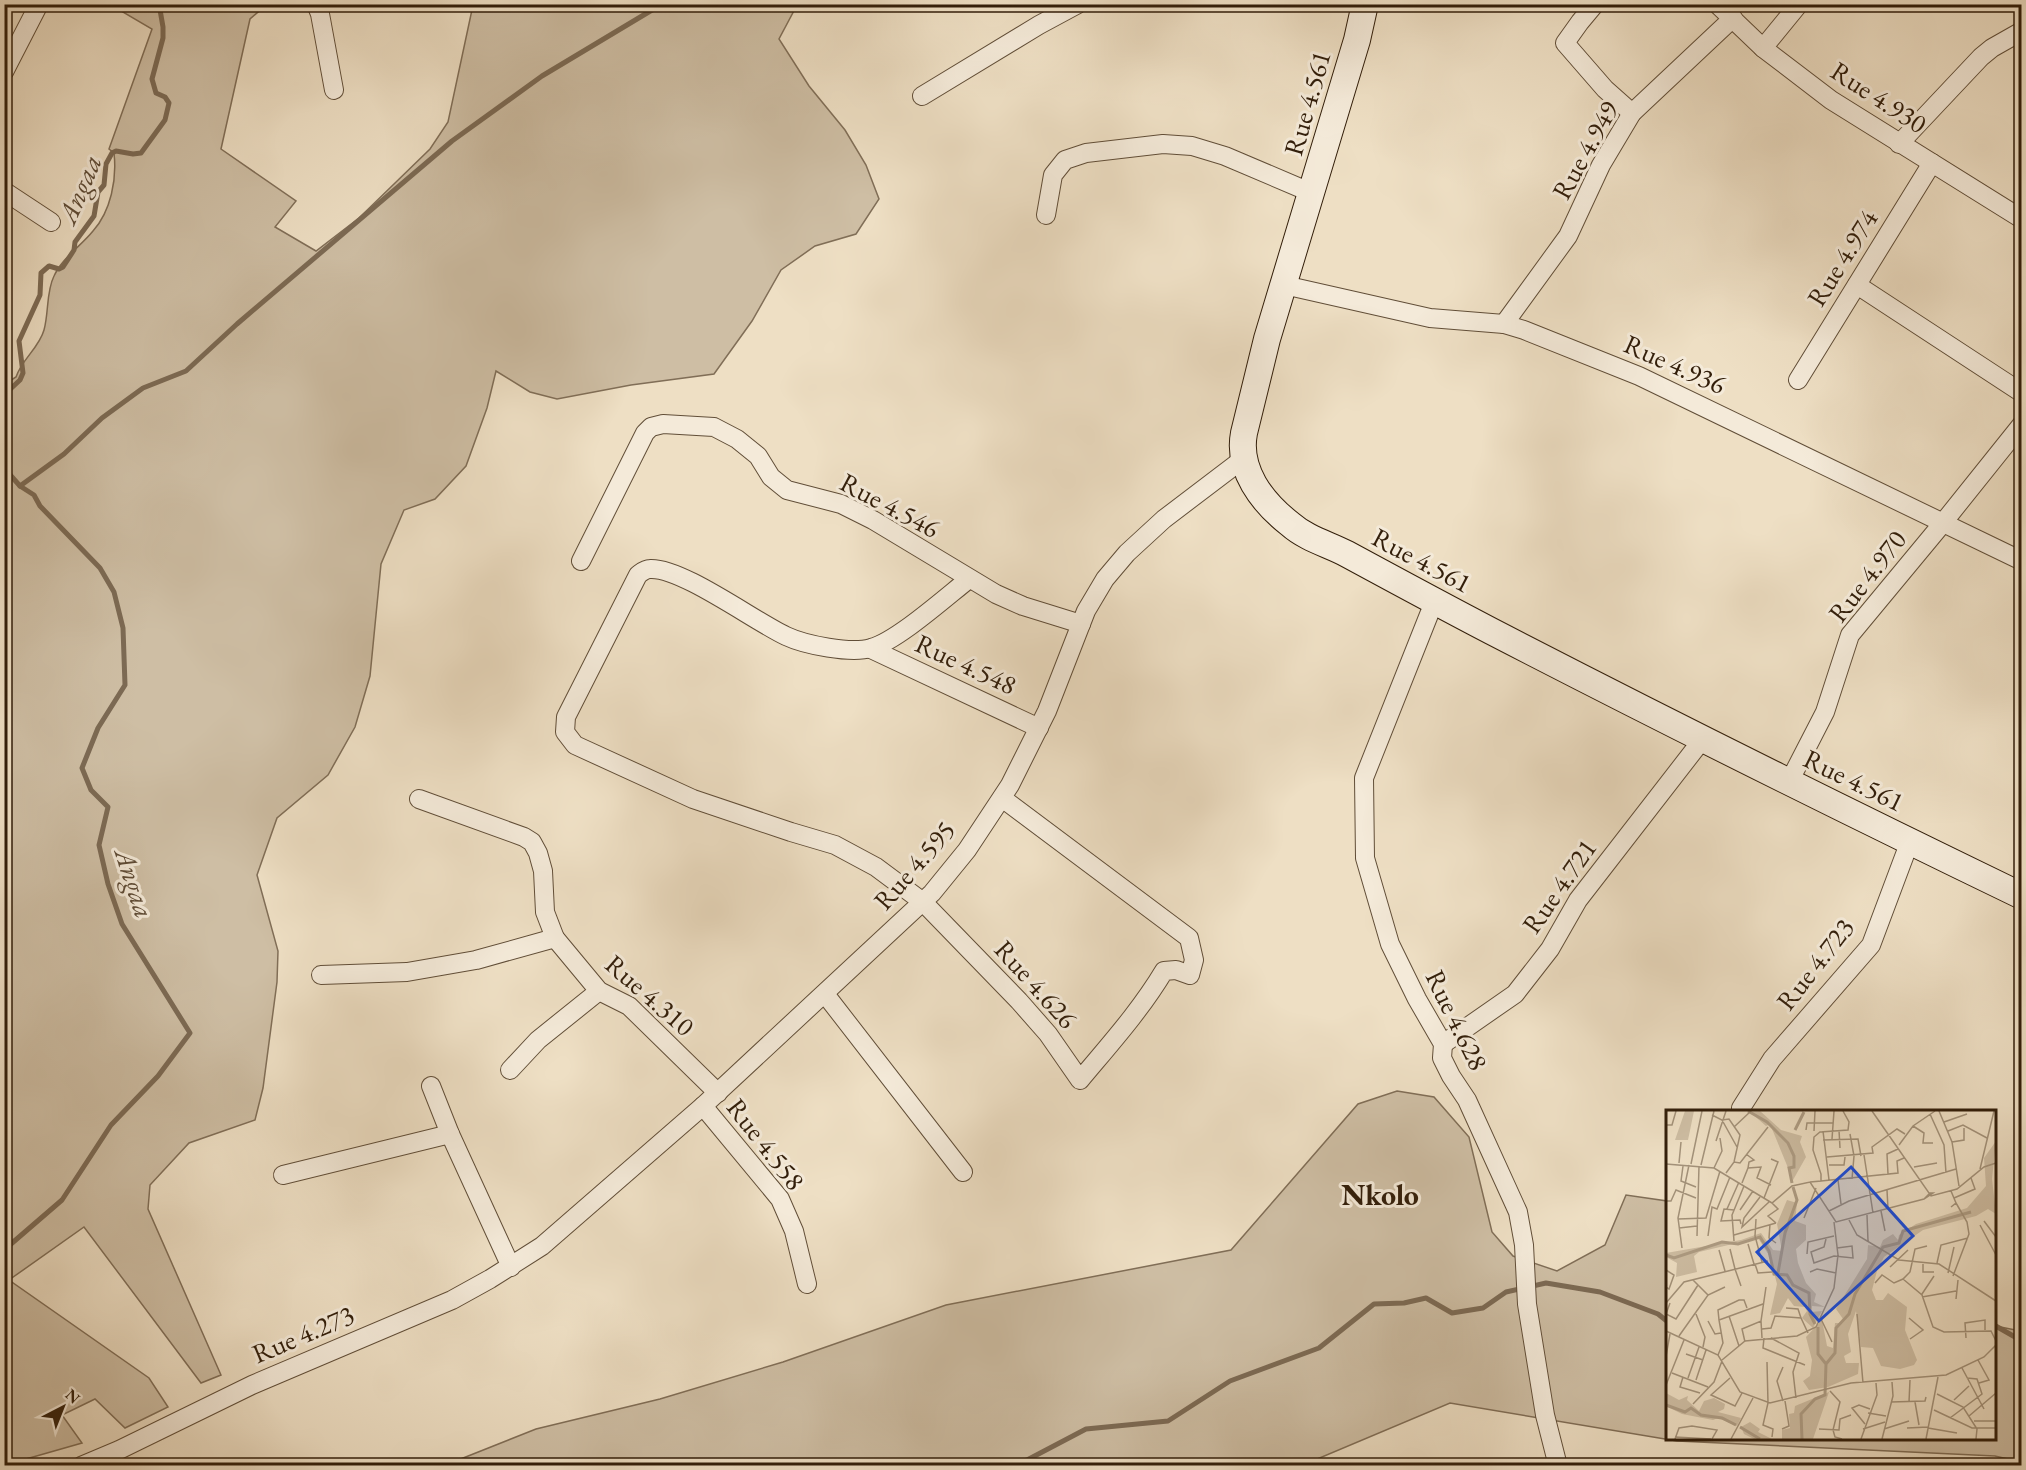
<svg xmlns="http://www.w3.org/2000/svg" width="2026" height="1470" font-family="'EB Garamond',serif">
	<rect width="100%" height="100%" fill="#eedfc4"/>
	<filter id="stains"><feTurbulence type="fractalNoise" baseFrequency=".00333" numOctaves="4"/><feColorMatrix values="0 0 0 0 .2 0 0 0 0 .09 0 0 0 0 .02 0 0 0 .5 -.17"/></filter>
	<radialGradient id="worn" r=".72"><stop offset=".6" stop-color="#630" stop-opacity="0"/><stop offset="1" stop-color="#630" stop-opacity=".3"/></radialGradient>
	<g fill="#cebea4" stroke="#806e57" stroke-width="1.5">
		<path d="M123,5h140l1,2 -14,12 -29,130 75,52 -21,26 41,24 43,-33 71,-69 18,-27 25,-117h324l-18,34 30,47 36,44 21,35 13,34 -23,35 -41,12 -34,24 -29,51 -38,53 -83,11 -74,14 -27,-7 -34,-21 -9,37 -21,58 -31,33 -31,11 -23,54 -11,112 -15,51 -27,48 -51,43 -20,57 21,76 -1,31 -14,106 -8,32 -66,23 -39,42 -2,24 73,166 -20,8 -117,-156 -75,53 140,98 19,29 -43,21 -30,-29 -33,16 20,28 -77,22v-1081l11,-7c6,-18 23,-29 28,-47 5,-18 2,-38 10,-54 8,-18 27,-30 39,-45 18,-20 24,-52 21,-78l-5,-4 43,-120 -31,-18z"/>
		<polygon points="1397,1091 1434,1097 1469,1137 1492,1232 1513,1256 1557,1271 1605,1245 1626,1195 1667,1201 1668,1438 1994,1438 1995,1326 2021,1331 2021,1462 1995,1456 1677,1441 1450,1403 1303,1465 443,1466 536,1429 660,1399 783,1362 946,1305 1231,1250 1358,1104"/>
	</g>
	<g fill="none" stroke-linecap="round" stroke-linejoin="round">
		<g stroke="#7c6a54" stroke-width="5">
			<polyline points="4,395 20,380 23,373 19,341 40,295 41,273 49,266 59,269 63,267 74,250 75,242 94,216 98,192 104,185 106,164 112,153 116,151 133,154 141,153 165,120 169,103 165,97 156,93 152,79 163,38 163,27 159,4"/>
			<polyline points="4,468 20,486 34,495 40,506 100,568 114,592 123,628 125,685 98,728 82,768 91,790 108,807 99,845 108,884 122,924 190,1033 158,1076 111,1125 62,1200 4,1250"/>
			<polyline points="20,486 64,454 102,418 143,388 186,371 237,324 452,141 542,76 662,4"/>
			<polyline points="1994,1325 2022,1341"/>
			<polyline points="1003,1466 1027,1460 1086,1429 1168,1421 1230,1381 1319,1348 1374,1304 1404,1303 1426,1298 1452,1313 1483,1308 1506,1292 1546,1283 1600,1292 1658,1314 1668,1322"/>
		</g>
		<g stroke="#614e38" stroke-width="20">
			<g id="minor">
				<polyline points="316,4 320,14 334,90"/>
				<polyline points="1595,4 1580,22 1565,43 1605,89 1632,113"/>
				<polyline points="1717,4 1763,48 1831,100 2022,219"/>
				<polyline points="1763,48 1799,4"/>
				<polyline points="4,72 39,4"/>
				<polyline points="922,96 1039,25 1078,4"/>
				<polyline points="1899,144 1981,57 1992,48 2022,31"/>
				<polyline points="4,191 51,222"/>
				<polyline points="1046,215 1053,175 1065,160 1086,153 1163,144 1192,146 1225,156 1312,193"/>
				<polyline points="1284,285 1430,318 1504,324 1524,330 1639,376 2022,561"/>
				<polyline points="1857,285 2022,393"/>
				<polyline points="1504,324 1568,236 1601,165 1632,113 1733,18"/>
				<polyline points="1798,380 1932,163"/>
				<polyline points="581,561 645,433 651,427 663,424 714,427 737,439 758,456 771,477 787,490 841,504 873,520 996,594 1023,606 1081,624"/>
				<path d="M969,579c-23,18 -72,62 -98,69 -20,6 -66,-3 -85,-12 -32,-15 -105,-69 -136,-67 -5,0 -8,3 -12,6l-72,142 -1,15 10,13 118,54 98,33 44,13 41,22 47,35 96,99 29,33 32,46c30,-36 60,-69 84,-109l12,-1 14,5 4,-15 -5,-22 -187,-140"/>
				<polyline points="1434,602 1364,778 1365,858 1390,944 1417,999 1443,1044 1442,1058 1451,1076 1467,1100 1518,1212 1524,1245 1527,1304 1545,1415 1558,1466"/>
				<polyline points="871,649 1039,728"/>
				<polyline points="1789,782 1825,712 1850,635 1942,524 2022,424"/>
				<polyline points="419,799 524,837 532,842 538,853 543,871 545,912 555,938 599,991 629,1006 718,1093"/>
				<polyline points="321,975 407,972 476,960 555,938"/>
				<polyline points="825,994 963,1172"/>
				<polyline points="1443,1044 1515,994 1550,949 1578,900 1702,740"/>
				<polyline points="510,1070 538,1040 599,991"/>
				<polyline points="431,1086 450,1134 511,1267"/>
				<polyline points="703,1106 780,1199 794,1231 807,1284"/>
				<polyline points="1741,1108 1772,1059 1871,945 1910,841"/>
				<polyline points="283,1175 450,1134"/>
				<polyline points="81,1466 119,1450 252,1385 452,1300 490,1279 542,1246 703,1106 932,893 967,850 1010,785 1047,711 1086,611 1105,579 1127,553 1164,519 1243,459"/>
			</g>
		</g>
		<g stroke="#321e0a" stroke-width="28">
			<path id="secondary" d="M1365,4l-8,36 -90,299 -23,94c-7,37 18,69 46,91 17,15 38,20 57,30 48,26 96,52 144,77 176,91 353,179 531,265"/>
		</g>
		<use href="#minor" stroke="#f4ead9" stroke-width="18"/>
		<use href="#secondary" stroke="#f4ead9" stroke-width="26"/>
	</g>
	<g text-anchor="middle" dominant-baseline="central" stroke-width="6" stroke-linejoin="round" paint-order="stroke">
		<g font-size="27" fill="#321e0a" stroke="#f4ead9">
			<text transform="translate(1879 97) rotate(33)">Rue 4.930</text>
			<text transform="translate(1307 103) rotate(-74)">Rue 4.561</text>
			<text transform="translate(1585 150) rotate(-61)">Rue 4.949</text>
			<text transform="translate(1842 258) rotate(-58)">Rue 4.974</text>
			<text transform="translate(1675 364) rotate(24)">Rue 4.936</text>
			<text transform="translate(890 505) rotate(28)">Rue 4.546</text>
			<text transform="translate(1422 560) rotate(28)">Rue 4.561</text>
			<text transform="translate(1867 576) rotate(-52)">Rue 4.970</text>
			<text transform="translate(966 664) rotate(25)">Rue 4.548</text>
			<text transform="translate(1854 780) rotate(26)">Rue 4.561</text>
			<text transform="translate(914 865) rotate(-49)">Rue 4.595</text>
			<text transform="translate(1559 886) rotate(-55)">Rue 4.721</text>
			<text transform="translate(1815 964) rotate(-52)">Rue 4.723</text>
			<text transform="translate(1036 984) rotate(48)">Rue 4.626</text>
			<text transform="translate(650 995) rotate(41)">Rue 4.310</text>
			<text transform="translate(1457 1020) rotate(64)">Rue 4.628</text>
			<text transform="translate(766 1144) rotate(52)">Rue 4.558</text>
			<text transform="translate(303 1334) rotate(-23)">Rue 4.273</text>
		</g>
		<g font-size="28" font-style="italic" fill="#5d4a35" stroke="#f4ead9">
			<text transform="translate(79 189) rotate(-67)">Angaa</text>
			<text transform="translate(135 883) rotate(72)">Angaa</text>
		</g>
		<g font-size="30" font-weight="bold" fill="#321e0a" stroke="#f4ead9">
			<text x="1380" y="1194">Nkolo</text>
		</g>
	</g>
	<g transform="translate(1666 1110)">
		<rect width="330" height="330" fill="#eedfc4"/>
		<path d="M19,1h9l-6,29h-13zM94,1l21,19 21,6 -2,6 6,15 -13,23 -23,-56 -4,2 -16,-14zM330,31l-4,38 4,35 -8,-5 -12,7 -53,14 -39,27 -7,14 -5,19 4,10h7l5,-7 19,14 -2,23 12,30 -3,5 -14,4 -19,-3 -8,-18 -12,-1 -5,-36 -8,23 3,18 -7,4 2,7h13l-1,11 -30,13 -19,3 -6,-9 7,-5 2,-16 -6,-23 16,-17 5,26 6,2 2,-25h7l1,-4 -7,-10 31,-50 1,-14 12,2 3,-7 10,-6 5,6 1,-5 17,-11 51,-16 19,-22 -2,-28zM121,90l10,3 -2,18 11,4v15l-10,9 2,14 8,20 10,11 -2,8 11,5 -13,-1 -1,6 11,-1 -9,17 -11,-10 5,-7 -2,-4 -11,-1 -6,-8 -8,15 -10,2 7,-31 -7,-27 -12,-19 -59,14 -5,4 3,16 -21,5 1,-14 -11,-6v-4l75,-13 20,-7 12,17 9,1 -5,-27zM163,282l-16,47h-31v-9l8,-2 -1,-14 5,-1 1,-7zM0,283l13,7 9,-4 -1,4 12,11 5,-10 10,-3 11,6 -1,5 -6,3 23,6 -4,8 -19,-8 -5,2 -31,-6 -16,-8zM84,312l10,7 -2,3 14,7h-18l-10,-5 -3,-7z" fill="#cebea4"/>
		<path fill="none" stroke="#ae9d85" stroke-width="3" d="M82,1l19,11 21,21 6,13v11l-5,1 3,15M129,20l9,-18M0,145l8,3 48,-16 16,2 22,-7 9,14 5,23 13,1 6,10 16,8 1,21 5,10M112,163l7,-40 12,-33 -4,-13M152,217v27l8,10 9,-11 1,-25 13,-14 6,-20 28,-47 16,-4 4,-12 68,-19M0,295l19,7 6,-4 10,7 21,3 14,7M74,317l20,12M136,329l-1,-25 14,-15 10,-4 1,-31"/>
		<path fill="none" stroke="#a3927a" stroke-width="1.5" d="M206,1l59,85 26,-7 27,-22 12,-4M273,1l13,31 7,44M264,4l14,31 2,28M46,5l10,5 15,27M56,10l7,-1 11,16 -6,27M278,12l23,-8M1,15h5l4,-14M247,16l11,7 -1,10h10M68,17l17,-16M140,20l1,-7h26M173,20l1,18M148,21l1,-20M157,21l6,49M282,21l15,-6 24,13M184,24l4,22 -2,23M166,29l2,-28M157,30l35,-1 3,17M50,31l10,-30M286,32l12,-2v-12M233,35l14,-19 22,-15M80,44l8,6 -5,2 -1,6M198,45l9,58M161,47l46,-4 -1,-6 25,-18 8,5M13,53l2,-21M0,54l48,4 58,35 20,-17 18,-4 26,40 88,-23 9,-6h-3l-6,6M25,54l11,-53M35,55l13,-54M163,55h15l1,-8M17,56l-2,15 15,6M248,57l23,-4M48,58l8,-17 -2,-13M314,59l14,-58M60,63l8,-11 6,1 28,-36M222,64l-1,-20 11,-5M172,70l3,24M155,71l77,-8 -1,-12 7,-3M144,72l11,-1v-7l-8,-24 1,-13 6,-5 28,-2 1,-8 -6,-11M76,73l6,-15 13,-1 -4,11 14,7M221,80l1,19M285,81l5,12 -5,4M94,87l-16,21 -2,9 27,-25M98,88l14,-36 -7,-3M288,88l21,-9 -4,-11M1,91h4l5,-11 20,8M106,93l6,6 -10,7 8,7M61,99l12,-27M68,100l-10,-1 -3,12 19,-1 1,4M74,100l13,-19M163,101l20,-10 107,-32M215,101l4,20M201,105l1,26M138,108l12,-30M12,109l28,-1 14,-47M90,109l-1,17 7,26M183,110l8,15 42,25 40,4 57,37M318,111l12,16M104,114l-1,14 7,5M314,115l16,30M13,118l18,-2M68,125l42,-12M31,126l2,-70M42,126l4,-29 5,2 13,-32M160,129l-2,8 -13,5 3,11 20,-7 19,2 -1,-12 -15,2M68,131l-2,-26 12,-29M82,134l6,20M16,138l-4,-30 11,-53M64,139l5,20M53,140l6,21M141,144l1,-12 26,-6M271,153l4,-18 27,-7M89,154l3,9 14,-1M257,154v8h11M224,157l18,-17M69,159l6,17M0,160l8,5 -5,14 -3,-2M144,162l7,-3 19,4M282,163l6,-26M287,166l16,-42 -2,-12 -11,-19M237,169l19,16 11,32 11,5 47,-1 5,10M27,170l15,15M209,173l7,-8 12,8 9,-4 7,-7 5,-23 12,-3M256,184l12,-18M256,187l34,-6M290,189l2,-19M0,193l18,-21 84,-21M4,193l-4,11 10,5 22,-34M120,198l12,1 3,9M30,204l9,23 -2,10M191,204l6,69M63,206l10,30M243,208l14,12 -13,9M155,209l11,23M53,210l-1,-10 21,-10h5l3,8M42,211l7,13 6,-1M95,211l5,-34M96,219l9,-1 4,-12 26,2 7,15M0,221l52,24 22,37 30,11 81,-20 95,-8 38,-18 12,-12M13,226l29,-41 17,-8M98,228l-1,10 42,17M105,228l28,15 -6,19 3,26M300,228l-1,-15 20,-3v10M79,232l-3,-13 19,-8 1,17M20,244l17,6M52,245l5,-12 -4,-23 44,-16M0,246l4,-22M56,250l23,-19 52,-5 19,-9 18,-39 4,-33 -4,-33M312,250l11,20 -10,3M101,252l1,41 -5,22 10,4 -1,8M117,257l-6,14 6,20M296,258l22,41M6,263l36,14M17,267l-3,10 20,6M22,268l11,-31M64,268l-19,17 24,11 7,-13M30,270l10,-30M0,275l18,-45M164,281l10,11 -7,28 2,7 7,2M271,284l26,13 14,22 -1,10M288,290l15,-14M225,292l34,-1 1,-4M243,292l1,-22M249,292l4,23M27,294l21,-22 8,-21M268,300l38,18h24M202,303l18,3M303,306l27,-23M284,308l32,-24 -5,-15 -10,-1M308,311h22M199,314l-13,-16 7,-3 11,4M241,318l21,-1M262,318l29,5M116,319l7,-3 -4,-25M153,319l20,1 1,-11 11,-4M197,319l22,-7M218,319l25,-8M9,327l36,2M9,329l4,-11 13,-2 25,4 -5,9M65,329l22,-41M195,329l16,-44 -1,-12M216,329l11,-43 -1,-14M260,329l12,-62"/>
		<path fill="#1d4ed8" fill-opacity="0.15" stroke="#1d4ed8" stroke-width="3" d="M185,57l62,69 -94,85 -62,-69z"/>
		<rect width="330" height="330" fill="none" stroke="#321e0a" stroke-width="3"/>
	</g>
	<rect width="2026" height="1470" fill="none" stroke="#eedfc4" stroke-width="24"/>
	<rect x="6" y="6" width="2014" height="1458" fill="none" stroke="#321e0a" stroke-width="3"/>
	<rect x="12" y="12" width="2002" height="1446" fill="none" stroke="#321e0a" stroke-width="1.5"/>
	<g transform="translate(63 1407) rotate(42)" stroke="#f4ead9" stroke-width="4.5" paint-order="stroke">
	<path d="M0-4.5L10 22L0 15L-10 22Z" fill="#321e0a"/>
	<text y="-9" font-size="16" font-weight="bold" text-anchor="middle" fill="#321e0a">N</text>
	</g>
	<rect width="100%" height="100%" filter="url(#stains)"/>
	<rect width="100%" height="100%" fill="url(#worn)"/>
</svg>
